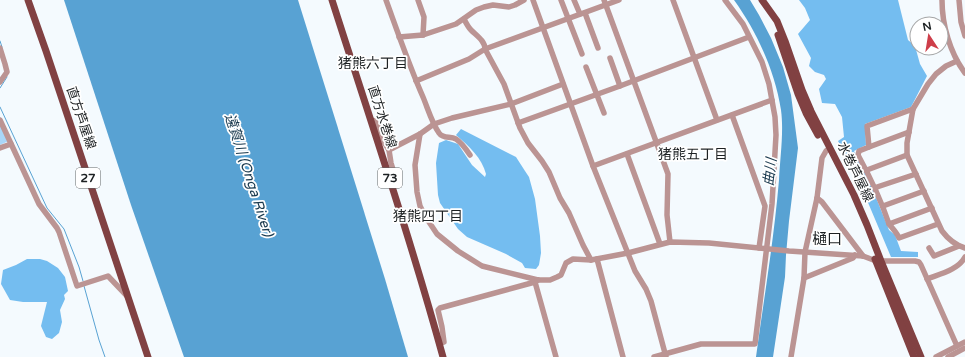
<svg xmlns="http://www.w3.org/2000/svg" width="965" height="357" font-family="'Varela Round','Noto Sans JP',sans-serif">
	<rect width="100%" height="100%" fill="#f4fafe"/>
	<polygon fill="#a9d6f8" points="0,117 11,140 0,145"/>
	<g fill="#74bdf0">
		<polygon points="799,0 898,0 908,40 915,46 920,64 927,76 911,107 865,124 866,145 854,151 873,190 889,230 895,235 901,251 918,252 918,257 891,257 861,186 838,141 844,137 842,117 835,104 822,103 819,89 826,79 824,75 815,72 809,66 811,58 798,34 810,20 805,8"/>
		<path d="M461,129l55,28 9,14 4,6 6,22 5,37 1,17 -2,12 -3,4 -11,-1 -3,-5 -16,-9 -39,-17 -9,-8 -18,-26 -2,-8 -2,-32 3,-20 7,-3 12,4 14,21 13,12 1,-3c-4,-16 -17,-28 -30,-39z"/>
		<polygon points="27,259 40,259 47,261 58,268 65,277 68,291 64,295 65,299 60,310 62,322 59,333 52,339 46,337 41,326 47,302 23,302 10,300 1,284 3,270 16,265"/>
	</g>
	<g fill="#58a2d3">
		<polygon points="64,0 298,0 385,279 408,357 184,357 131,205"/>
		<path d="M734,0h16l9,15 12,23 12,29 8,28 7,53 -9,73 -3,34 -1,22 -12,80h-17c8,-59 18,-118 23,-177 1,-22 5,-48 2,-70 -6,-39 -24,-78 -47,-110z"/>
	</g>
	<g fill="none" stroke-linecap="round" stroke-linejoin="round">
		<g stroke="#58a2d3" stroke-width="1">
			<polyline points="0,41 2,47"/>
			<polyline points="0,88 7,77"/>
			<polyline points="0,107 47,208 64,229 79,267 83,281"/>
			<polyline points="84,286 99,340 105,357"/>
		</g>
		<g stroke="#bb9493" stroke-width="5.5">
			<path d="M386,0c12,33 23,65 37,97 5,12 9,26 16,36 4,6 11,3 17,6 6,4 10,10 14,16"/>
			<polyline points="418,0 424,17 423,35"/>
			<polyline points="533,0 593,166 635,271 646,289 651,301 666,357"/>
			<polyline points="561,0 582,54"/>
			<polyline points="574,0 580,14"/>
			<polyline points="604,0 668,174 667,215 670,242"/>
			<polyline points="673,0 717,120"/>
			<path d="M942,0c0,25 8,53 23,73"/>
			<polyline points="959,0 961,22 965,36"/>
			<polyline points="585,13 598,48"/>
			<path d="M464,19c2,4 4,8 7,11 6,6 14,11 14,19l19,35 16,44 8,15 14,18 7,11 11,26 9,15 14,32 8,15"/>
			<polyline points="399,37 423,35 456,24 476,10 484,7 493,5 509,7 515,5 524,0"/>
			<polyline points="0,48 5,64 7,72 0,82"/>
			<polyline points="610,58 620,86"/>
			<path d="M957,61l-11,5 -10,8 -8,10 -15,25 -6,34v12l35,76c6,8 13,14 23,17"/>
			<polyline points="586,67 604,113"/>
			<polyline points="416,81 469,59 485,49 619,0"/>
			<path d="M913,109l-46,17 2,21 -10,4 -1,4c12,22 23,45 31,69l43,-16"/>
			<polyline points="732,115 765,206 759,248"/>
			<polyline points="0,120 39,204 57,228 59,232 77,286 108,276 127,296"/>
			<polyline points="371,120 375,121 378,126 384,142 389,150 391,163 396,179 395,185 393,187"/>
			<polyline points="518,123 620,86 749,37"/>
			<polyline points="420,134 415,165 417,192 420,206 425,216 437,234 458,251 482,266 538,280 550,280 557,277 561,275 566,263 573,259 591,260 628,253 670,242 709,243 789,251 863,256 876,261 915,261 919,262 921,265 957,346"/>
			<polyline points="869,147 909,132"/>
			<polyline points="0,148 11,144"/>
			<polyline points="389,150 420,134 434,124 452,118 511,104 563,84"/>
			<polyline points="627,154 660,244"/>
			<polyline points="593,166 772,100"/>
			<polyline points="867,170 907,155"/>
			<polyline points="874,188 916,174"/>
			<polyline points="817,198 822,202 863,256"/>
			<polyline points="883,206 924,191"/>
			<path d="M889,224c4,5 8,9 10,14l39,-14"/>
			<polyline points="929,248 934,256 959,246"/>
			<polyline points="597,259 623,357"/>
			<polyline points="804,278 853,258 855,255"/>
			<path d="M927,279c13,-5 31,-9 38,-22"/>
			<polyline points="535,282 556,357"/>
			<polyline points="439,344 444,342 442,327 438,310 440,308 535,282 538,280"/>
			<polyline points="654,357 701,344 755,344 772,204 776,135 775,117 769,84 762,62 743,24 725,0"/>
			<polyline points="791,357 804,278 805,252 817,198 822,158 826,151 830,148"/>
			<polyline points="936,357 965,342"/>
			<polyline points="948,357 965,348"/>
		</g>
		<g stroke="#814142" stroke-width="7">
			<polyline points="28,0 46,51 148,357"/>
			<path d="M332,0c38,119 78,237 111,357"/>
			<polyline points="762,0 777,21 785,41 802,90 811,111 854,195 867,225 881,261 921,357"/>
			<polyline points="778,35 798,94 806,113 818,135"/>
			<polyline points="875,259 914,357"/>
		</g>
	</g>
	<g text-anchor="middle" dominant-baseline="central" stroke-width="3.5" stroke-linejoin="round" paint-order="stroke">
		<g fill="#fff" stroke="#616465" stroke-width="1">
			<rect x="76" y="168" width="24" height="20" rx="3"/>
			<rect x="378" y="168" width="24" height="20" rx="3"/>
		</g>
		<g font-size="12" font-weight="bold" fill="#1d2123">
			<text x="88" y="178">27</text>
			<text x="390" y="178">73</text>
		</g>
		<g font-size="13" fill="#1d2123" stroke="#fff">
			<text transform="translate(382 117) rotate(72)">直方水巻線</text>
			<text transform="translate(81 118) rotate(71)">直方芦屋線</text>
			<text transform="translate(855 172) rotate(64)">水巻芦屋線</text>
		</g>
		<g font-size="14" fill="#1d2123" stroke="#fff">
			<text x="373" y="63">猪熊六丁目</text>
			<text x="693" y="154">猪熊五丁目</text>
			<text x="428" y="216">猪熊四丁目</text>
		</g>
		<g font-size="14" font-style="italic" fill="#18384d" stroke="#fff">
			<text transform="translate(770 172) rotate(-83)">曲川</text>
			<text transform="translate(249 175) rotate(72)">遠賀川 (Onga River)</text>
		</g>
		<g font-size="15" fill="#1d2123" stroke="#fff">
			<text x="827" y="239">樋口</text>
		</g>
	</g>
	<g transform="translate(929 36) rotate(348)"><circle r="19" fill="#ffffff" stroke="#a5a6a7"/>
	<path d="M0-3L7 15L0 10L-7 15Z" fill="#ce3e4a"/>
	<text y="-6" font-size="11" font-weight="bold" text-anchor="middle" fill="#1d2123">N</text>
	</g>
</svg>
